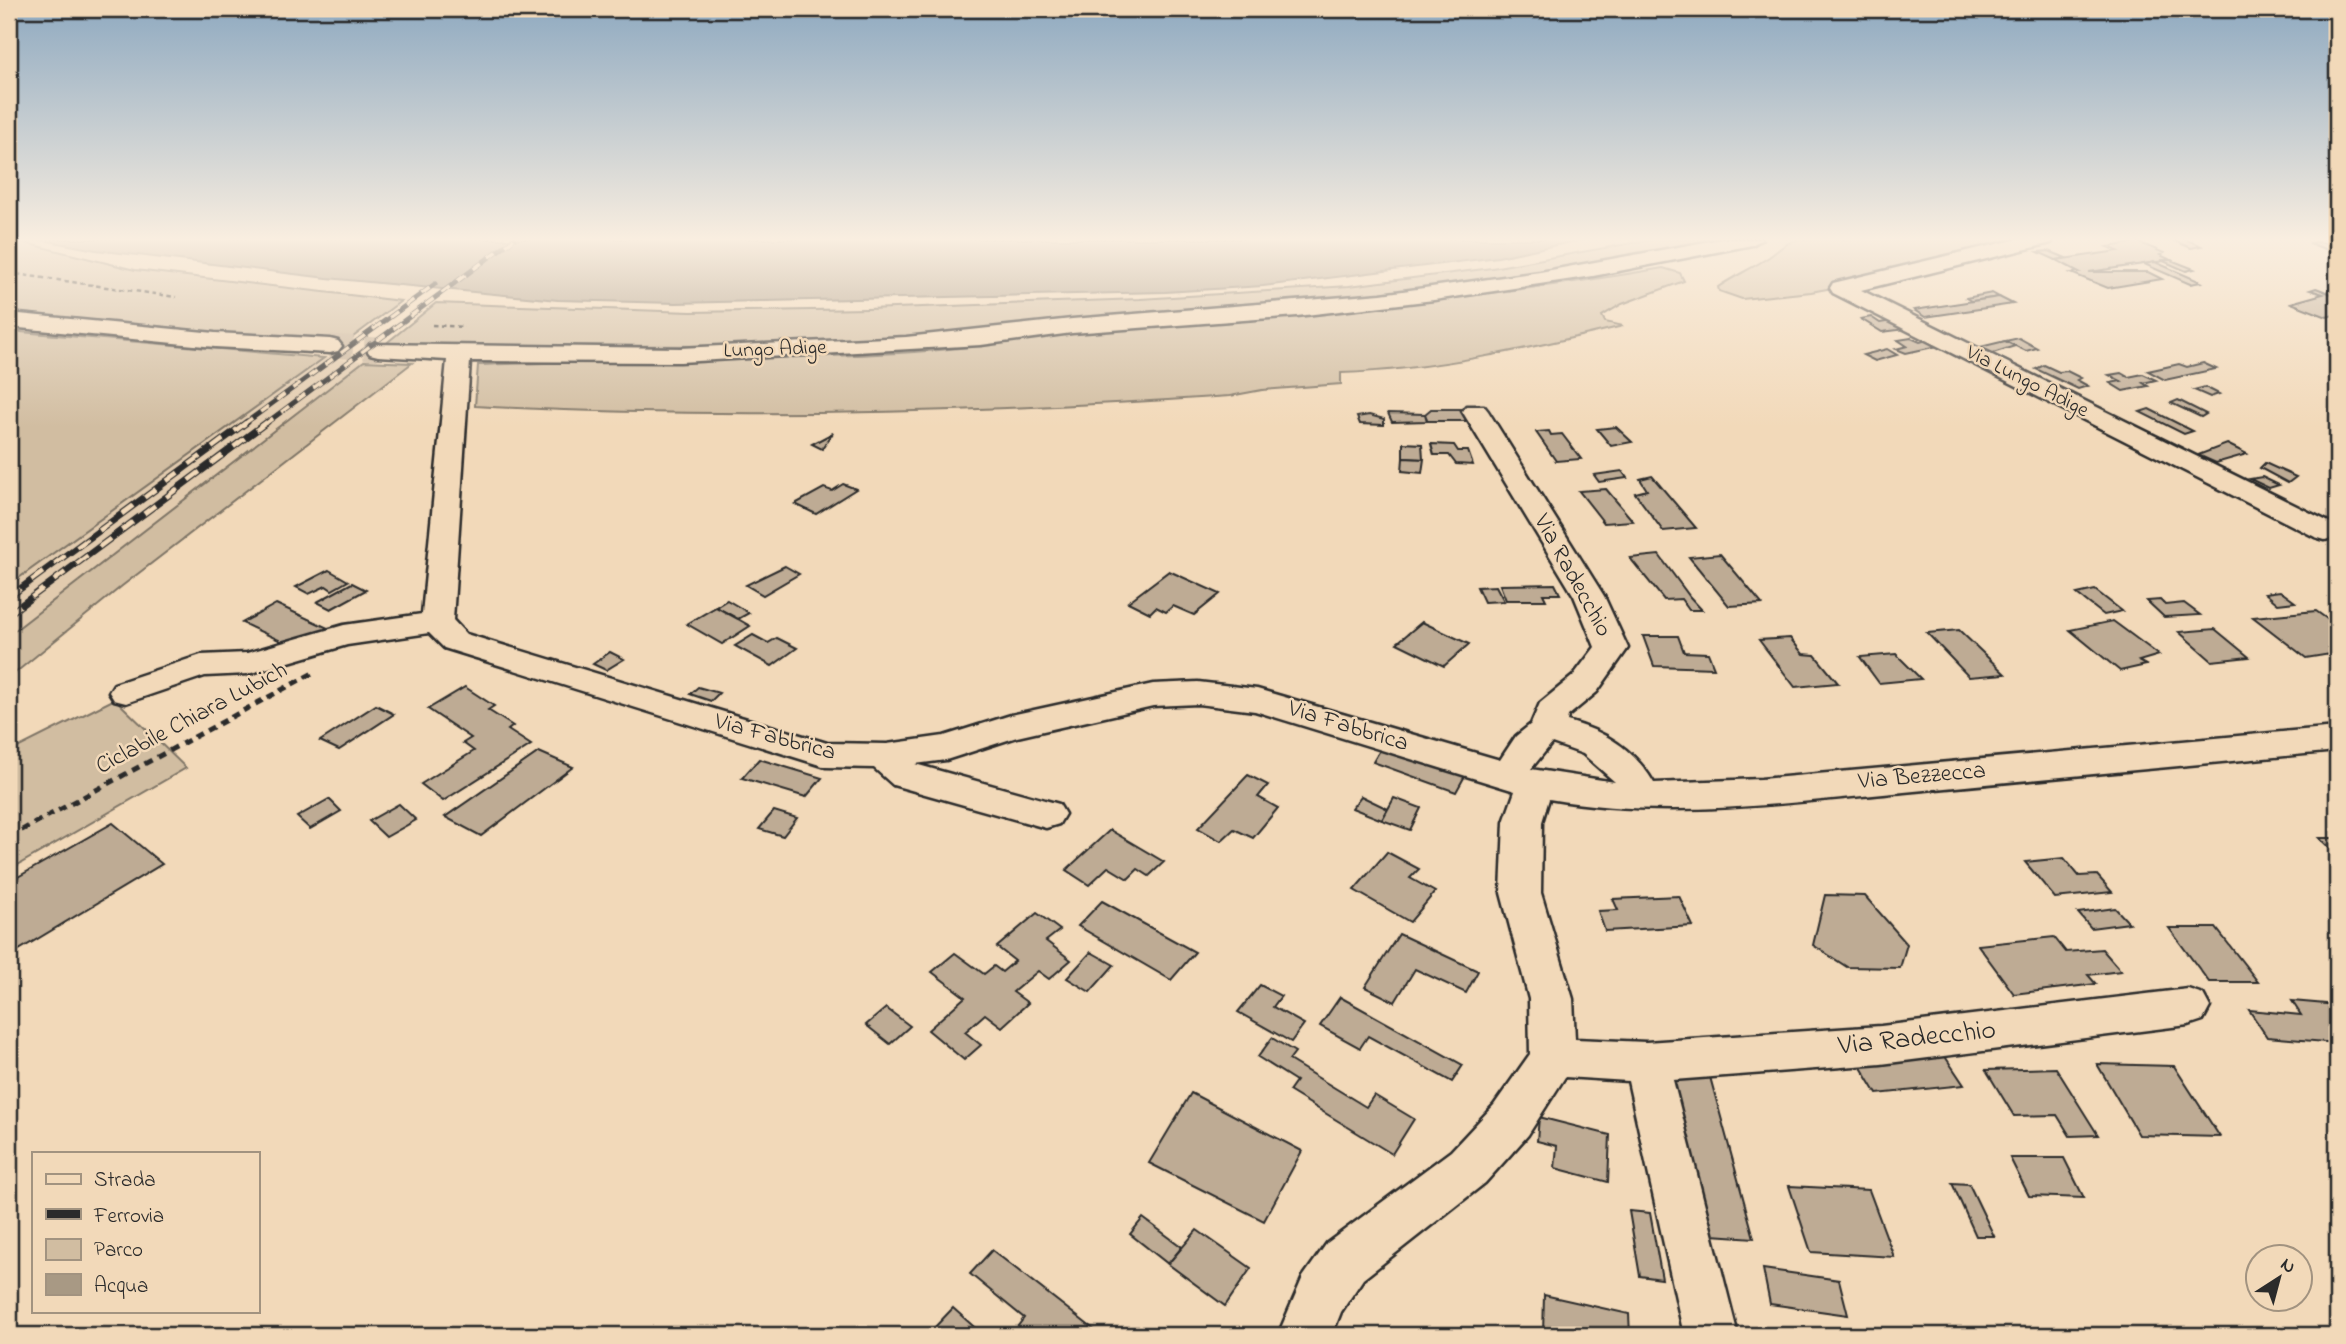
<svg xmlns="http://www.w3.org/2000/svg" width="2346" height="1344" font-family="'Indie Flower',sans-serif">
	<rect width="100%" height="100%" fill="#f2d9b9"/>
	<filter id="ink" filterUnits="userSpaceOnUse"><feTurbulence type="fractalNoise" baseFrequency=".0143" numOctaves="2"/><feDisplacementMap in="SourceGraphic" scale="14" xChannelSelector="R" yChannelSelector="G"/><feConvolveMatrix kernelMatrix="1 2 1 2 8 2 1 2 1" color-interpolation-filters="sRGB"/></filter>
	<g filter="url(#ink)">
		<polygon fill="#e2cbae" points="324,358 364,361 9,635 9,585"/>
		<g fill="#d1bda1" stroke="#7e7466" stroke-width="2">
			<polygon points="9,239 135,270 401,301 345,343 9,315"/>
			<polygon points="1655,239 1731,239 1542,273 1420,289 916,338 734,346 384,345 436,303 691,312 867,309 1140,299 1349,286 1492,268"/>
			<path d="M1798,239h233l-183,46 -37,7 -69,7 -23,-8 -1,-4c16,-11 35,-19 51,-30 11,-8 16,-14 29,-18z"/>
			<path d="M1663,268l17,5 4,8 -62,23 -20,12 3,6 18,4c-92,22 -187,44 -282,47v11l-79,6 -32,6c-251,17 -504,24 -755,10l3,-41c145,-5 291,-4 436,-13 64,-4 127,-16 191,-22 187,-16 373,-30 558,-62z"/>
			<polygon points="9,331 324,358 9,585"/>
			<polygon points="364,361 412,363 122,586 9,678 9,635"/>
			<polygon points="115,699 186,768 9,870 9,752"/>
		</g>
		<polygon fill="#a89984" stroke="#766d60" stroke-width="2" points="37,239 1586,239 1498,257 1263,286 1165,292 676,303 558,300 327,278 96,250"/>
		<g fill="#beab94" stroke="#2b2b2b" stroke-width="2">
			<polygon points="2170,239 2185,239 2201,246 2191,248"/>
			<polygon points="2138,242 2164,253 2160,255 2171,260 2089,272 2148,272 2162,279 2108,288 2071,273 2079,272 2056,260 2118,251 2108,247"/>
			<polygon points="2317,242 2330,243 2337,246 2337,250 2330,251 2309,243"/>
			<polygon points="2049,251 2066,258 2056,260 2038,252"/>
			<polygon points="2161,260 2171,260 2194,269 2186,271"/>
			<polygon points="2155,262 2201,282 2190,284 2144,264"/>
			<polygon points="2316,288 2337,296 2337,314 2327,317 2291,303 2323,294 2310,290"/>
			<polygon points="1992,293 1999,297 1971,301 1966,298"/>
			<polygon points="1999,297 2013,304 1925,317 1914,310"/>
			<polygon points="1871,317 1880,323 1892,321 1914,328 1882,332 1861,319"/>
			<polygon points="1911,338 1920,342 1936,338 1947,344 1906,353 1896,349 1907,346 1898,340"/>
			<polygon points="2019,338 2037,348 2026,351 2005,341"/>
			<polygon points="2005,341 2015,346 1993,353 1980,347"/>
			<polygon points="1887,349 1897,355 1875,361 1863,355"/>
			<polygon points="2203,363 2216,369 2165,380 2148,371 2179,364 2187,367"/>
			<polygon points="2044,365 2059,372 2067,371 2081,378 2077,380 2088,386 2078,389 2036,369"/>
			<polygon points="2121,373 2128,377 2143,374 2156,380 2143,383 2148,386 2123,391 2110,383 2121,381 2109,375"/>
			<polygon points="2205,387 2219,394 2210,397 2194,390"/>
			<polygon points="2178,400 2206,414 2201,417 2171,403"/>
			<polygon points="1431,409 1462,409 1466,421 1427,421 1425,414"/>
			<polygon points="2149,409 2193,431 2184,434 2140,412"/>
			<polygon points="1388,413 1425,414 1427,421 1392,422"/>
			<polygon points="1369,415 1384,419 1384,425 1360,424 1357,417"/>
			<polygon points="1616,427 1632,442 1611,446 1597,429"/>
			<polygon points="1549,431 1551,435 1562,434 1581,459 1556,461 1536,432"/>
			<polygon points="833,433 822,449 812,444"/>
			<polygon points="1403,443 1422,444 1423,459 1403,458"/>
			<polygon points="1431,444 1454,445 1458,451 1468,451 1473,465 1456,464 1449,455 1434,455"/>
			<polygon points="2227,444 2247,454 2216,463 2198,455"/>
			<polygon points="1403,458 1424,459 1422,473 1402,471"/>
			<polygon points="2265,463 2296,477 2288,483 2260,468"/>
			<polygon points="1622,471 1627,478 1599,482 1594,475"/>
			<polygon points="1652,476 1696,528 1663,531 1635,493 1647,490 1640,479"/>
			<polygon points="2262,477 2279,485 2269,488 2250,479"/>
			<polygon points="843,484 856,489 816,514 795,504 824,488 832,491"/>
			<polygon points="1606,489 1633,521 1604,523 1579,491"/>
			<polygon points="1720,554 1762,604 1729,606 1689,557"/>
			<polygon points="1659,555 1690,597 1702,610 1689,610 1681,599 1664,600 1630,558"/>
			<polygon points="785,566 799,574 763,595 746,585"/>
			<polygon points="329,570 348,581 332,590 326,586 309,594 296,587"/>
			<polygon points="1169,571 1220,594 1194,615 1173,606 1166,612 1156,607 1150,613 1128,602"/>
			<polygon points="352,583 366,590 331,609 317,602"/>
			<polygon points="1555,584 1560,594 1543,594 1546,600 1506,600 1500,585"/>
			<polygon points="1496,586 1504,601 1484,602 1477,587"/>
			<polygon points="2095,590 2122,611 2104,615 2077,594"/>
			<polygon points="2280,591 2295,602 2278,604 2265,593"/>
			<polygon points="727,600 749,613 738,619 716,607"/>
			<polygon points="2160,600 2165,605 2184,603 2200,615 2164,617 2147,601"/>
			<polygon points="276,604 328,628 294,647 242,623"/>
			<polygon points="716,607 738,619 750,626 722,644 687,624"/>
			<polygon points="2316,611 2337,626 2337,653 2306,658 2253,617"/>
			<polygon points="2113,621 2159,655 2139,661 2146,665 2120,671 2070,630"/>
			<polygon points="1422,622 1469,644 1444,666 1397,643"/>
			<polygon points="2215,629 2249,657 2212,661 2179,632"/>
			<polygon points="1959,630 2005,674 1969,677 1927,633"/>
			<polygon points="753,635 768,643 777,638 797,648 772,666 735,646"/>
			<polygon points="1643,636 1678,636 1684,652 1708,653 1714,668 1654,666"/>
			<polygon points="1790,638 1803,654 1815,655 1838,683 1795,687 1759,640"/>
			<polygon points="610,652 624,659 606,670 593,664"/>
			<polygon points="1896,654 1921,679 1879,683 1860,657"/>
			<polygon points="465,687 494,706 488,710 513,726 508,730 531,745 443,801 421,784 474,751 463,743 471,738 428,709"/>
			<polygon points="698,687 719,693 711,701 690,694"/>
			<polygon points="376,705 394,714 339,750 320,741"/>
			<polygon points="1383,745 1466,774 1456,792 1373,762"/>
			<polygon points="539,752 573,767 481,836 445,817"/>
			<polygon points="759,759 822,778 806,797 742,778"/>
			<polygon points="1248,775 1268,785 1258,797 1278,808 1253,838 1234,829 1221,841 1198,828"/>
			<polygon points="1361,796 1388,809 1382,820 1352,808"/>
			<polygon points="1394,798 1421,808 1410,830 1382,820"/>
			<polygon points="329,799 341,811 310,829 297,817"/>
			<polygon points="399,804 416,820 386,837 369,821"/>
			<polygon points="774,811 797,818 783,836 759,829"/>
			<polygon points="113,823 162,864 9,956 9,882"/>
			<polygon points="1110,830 1164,862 1149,876 1138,869 1128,879 1108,867 1089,885 1066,870"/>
			<polygon points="2319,838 2337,838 2337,855"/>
			<polygon points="1387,852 1419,869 1410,878 1435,892 1410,922 1354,890"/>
			<polygon points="2064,858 2079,876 2097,875 2112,892 2055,898 2025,862"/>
			<polygon points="1825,895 1865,896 1907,944 1900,968 1847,967 1813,945"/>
			<polygon points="1679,896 1693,926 1605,931 1598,911 1618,910 1613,899"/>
			<polygon points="1102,901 1195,952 1171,980 1078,926"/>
			<polygon points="2115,908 2129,923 2091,928 2078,913"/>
			<polygon points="1037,913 1060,930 1046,941 1071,960 1049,979 1038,971 1013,992 1028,1003 1002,1027 985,1014 965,1032 981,1045 964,1060 928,1030 965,997 932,972 955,953 984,974 994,966 1002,972 1015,961 997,947"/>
			<polygon points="2169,928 2216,928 2258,982 2209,982"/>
			<polygon points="1399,934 1478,971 1466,993 1415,969 1395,1002 1365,987"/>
			<polygon points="2054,937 2066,952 2102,949 2121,971 2088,975 2096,984 2014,994 1978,945"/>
			<polygon points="1091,952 1114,965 1090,992 1067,978"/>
			<polygon points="1260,985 1281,996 1273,1007 1304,1024 1291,1042 1238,1012"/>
			<polygon points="1340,997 1463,1065 1452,1082 1368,1036 1360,1048 1320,1026"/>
			<polygon points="2292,1001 2337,1005 2337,1043 2267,1037 2249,1010 2301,1015"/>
			<polygon points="886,1008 910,1026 890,1044 866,1025"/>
			<polygon points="1272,1038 1295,1052 1289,1060 1366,1107 1374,1095 1414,1119 1392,1154 1289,1091 1296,1081 1258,1057"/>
			<polygon points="1944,1055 1964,1085 1877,1094 1859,1064"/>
			<polygon points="1669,1063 1707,1066 1754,1238 1712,1235"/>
			<polygon points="2097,1064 2174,1066 2220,1137 2139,1135"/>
			<polygon points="2056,1068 2098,1135 2070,1136 2057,1115 2014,1116 1986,1070"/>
			<polygon points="1191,1093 1302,1151 1264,1221 1149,1163"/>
			<polygon points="1539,1117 1610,1135 1608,1182 1555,1168 1557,1146 1537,1141"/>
			<polygon points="2010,1158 2064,1158 2084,1198 2029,1196"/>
			<polygon points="1952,1183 1969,1184 1994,1236 1976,1236"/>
			<polygon points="1789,1186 1869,1190 1894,1257 1811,1252"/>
			<polygon points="1629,1211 1650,1213 1662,1279 1640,1276"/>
			<polygon points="1143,1218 1182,1247 1168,1264 1130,1234"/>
			<polygon points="1197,1230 1251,1268 1225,1306 1168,1264"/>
			<polygon points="992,1250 1101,1335 1011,1335 1024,1318 970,1274"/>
			<polygon points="1763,1269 1839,1280 1848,1315 1770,1304"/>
			<polygon points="1544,1295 1629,1314 1630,1335 1543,1335"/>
			<polygon points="953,1308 982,1334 981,1335 940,1335 933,1329"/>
		</g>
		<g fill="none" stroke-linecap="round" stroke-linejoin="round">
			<polyline stroke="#cab69d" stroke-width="23" stroke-dasharray="23 11" stroke-linecap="butt" points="330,346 378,349"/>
			<g stroke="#2b2b2b" stroke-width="5">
				<g id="minor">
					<path d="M1722,239h40l-10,6 -159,31 -159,24 -137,16 -225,17 -91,12 -301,17 -210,-1 -17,259 13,14 361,109 60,1 57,-8 67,-21 142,-31 45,-2 59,7 243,71 16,-24 15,-12 9,-21 33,-27 22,-29 -21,-51 -112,-185 4,-5h18l4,5 116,185 24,52 -31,44 -29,24 -1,5c38,10 67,28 87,62l107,-4 576,-52v24c-144,14 -289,27 -433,41 -118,11 -238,28 -355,7l-7,23 -1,71 32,106 2,40 71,3 235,-16 307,-37 15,5 7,13 -7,13 -15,5 -307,39 -208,16 65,255h-54l-56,-254 -63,-4 -37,58 -43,48 -122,96 -22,33 -9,23h-54l25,-58 24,-34 124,-92 43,-46 36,-51 -1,-55 -28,-106 3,-71 11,-31 -260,-80 -57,-7 -45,2 -136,31 -71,23 -31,4 144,40 6,10 -6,10 -13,4 -153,-43 -19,-17 -48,-1 -382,-119 -15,-15 -82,12 -99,29 -43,2 -79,27 -12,-3 -5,-8 5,-8 87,-29 46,-2 97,-28 78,-11 25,-254 -69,-4 -8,-2 -4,-5 4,-5 310,4 226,-11 166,-18 309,-25 159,-22zM1552,743l31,11 32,28 -84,-13z"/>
					<polygon points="2018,239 2054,239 2051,243 1861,290 2335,525 2335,537 2325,540 2315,537 1833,293 1830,288 1833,283"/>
					<polygon points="9,313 215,333 330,339 338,341 342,346 338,351 330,353 215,347 9,327"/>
				</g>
			</g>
			<g stroke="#2b2b2b" stroke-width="2.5" stroke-dasharray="4.5 3.5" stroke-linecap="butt">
				<polyline points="9,273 176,297"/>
				<polyline points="432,325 464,327"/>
			</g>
			<polyline stroke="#2b2b2b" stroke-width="5" stroke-dasharray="8 6" stroke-linecap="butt" points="9,837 313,673"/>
			<use href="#minor" fill="#f2d9b9" fill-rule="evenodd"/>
			<g stroke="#2b2b2b" stroke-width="5">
				<g id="rail-far1">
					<polyline points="244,424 435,284"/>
					<polyline points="265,424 514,239"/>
				</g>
			</g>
			<g stroke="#2b2b2b" stroke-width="7">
				<g id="rail">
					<polyline points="9,597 247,422"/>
					<polyline points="9,614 267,422"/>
				</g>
			</g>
			<use href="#rail-far1" stroke="#f2d9b9" stroke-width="3.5" stroke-dasharray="10" stroke-linecap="butt"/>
			<use href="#rail" stroke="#f2d9b9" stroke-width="4.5" stroke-dasharray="14" stroke-linecap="butt"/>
		</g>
	</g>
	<linearGradient id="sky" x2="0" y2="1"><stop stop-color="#8ea9c0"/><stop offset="0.56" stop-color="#f9eee0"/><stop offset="1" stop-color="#f9eee0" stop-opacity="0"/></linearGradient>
	<rect width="2346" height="427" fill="url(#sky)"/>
	<g text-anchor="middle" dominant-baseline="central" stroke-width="5" stroke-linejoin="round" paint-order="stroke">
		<g font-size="21" fill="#2b2b2b" stroke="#f2d9b9">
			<text transform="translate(775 350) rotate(-2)">Lungo Adige</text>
			<text transform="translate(2027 382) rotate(27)">Via Lungo Adige</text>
		</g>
		<g font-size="24" fill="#2b2b2b" stroke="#f2d9b9">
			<text transform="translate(1572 576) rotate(61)">Via Radecchio</text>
			<text transform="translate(192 719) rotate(-28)">Ciclabile Chiara Lubich</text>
			<text transform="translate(1348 727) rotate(17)">Via Fabbrica</text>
			<text transform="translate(775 738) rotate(15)">Via Fabbrica</text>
			<text transform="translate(1922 777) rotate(-5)">Via Bezzecca</text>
		</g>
		<g font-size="28" fill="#2b2b2b" stroke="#f2d9b9">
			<text transform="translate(1917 1039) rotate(-6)">Via Radecchio</text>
		</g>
	</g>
	<rect width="2346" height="1344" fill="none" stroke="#f2d9b9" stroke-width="35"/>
	<rect x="18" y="18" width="2311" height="1309" fill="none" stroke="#2b2b2b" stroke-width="2.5" filter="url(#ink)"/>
	<rect x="32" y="1152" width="228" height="161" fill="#f2d9b9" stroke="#a29380" stroke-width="2"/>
	<rect x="46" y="1174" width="35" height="10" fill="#f2d9b9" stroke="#a29380" stroke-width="2"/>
	<text x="94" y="1186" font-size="21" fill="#2b2b2b">Strada</text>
	<rect x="46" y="1209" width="35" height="10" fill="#2b2b2b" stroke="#a29380" stroke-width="2"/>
	<text x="94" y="1222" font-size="21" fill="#2b2b2b">Ferrovia</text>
	<rect x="46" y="1239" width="35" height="21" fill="#d1bda1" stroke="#a29380" stroke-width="2"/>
	<text x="94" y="1256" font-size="21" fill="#2b2b2b">Parco</text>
	<rect x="46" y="1274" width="35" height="21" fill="#a89984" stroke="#a29380" stroke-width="2"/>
	<text x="94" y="1292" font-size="21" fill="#2b2b2b">Acqua</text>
	<g transform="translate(2279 1278) rotate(36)"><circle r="33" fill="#f2d9b9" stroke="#a29380" stroke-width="2"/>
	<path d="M0-5L12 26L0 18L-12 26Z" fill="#2b2b2b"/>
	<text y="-10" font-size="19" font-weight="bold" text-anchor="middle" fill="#2b2b2b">N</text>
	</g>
</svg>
